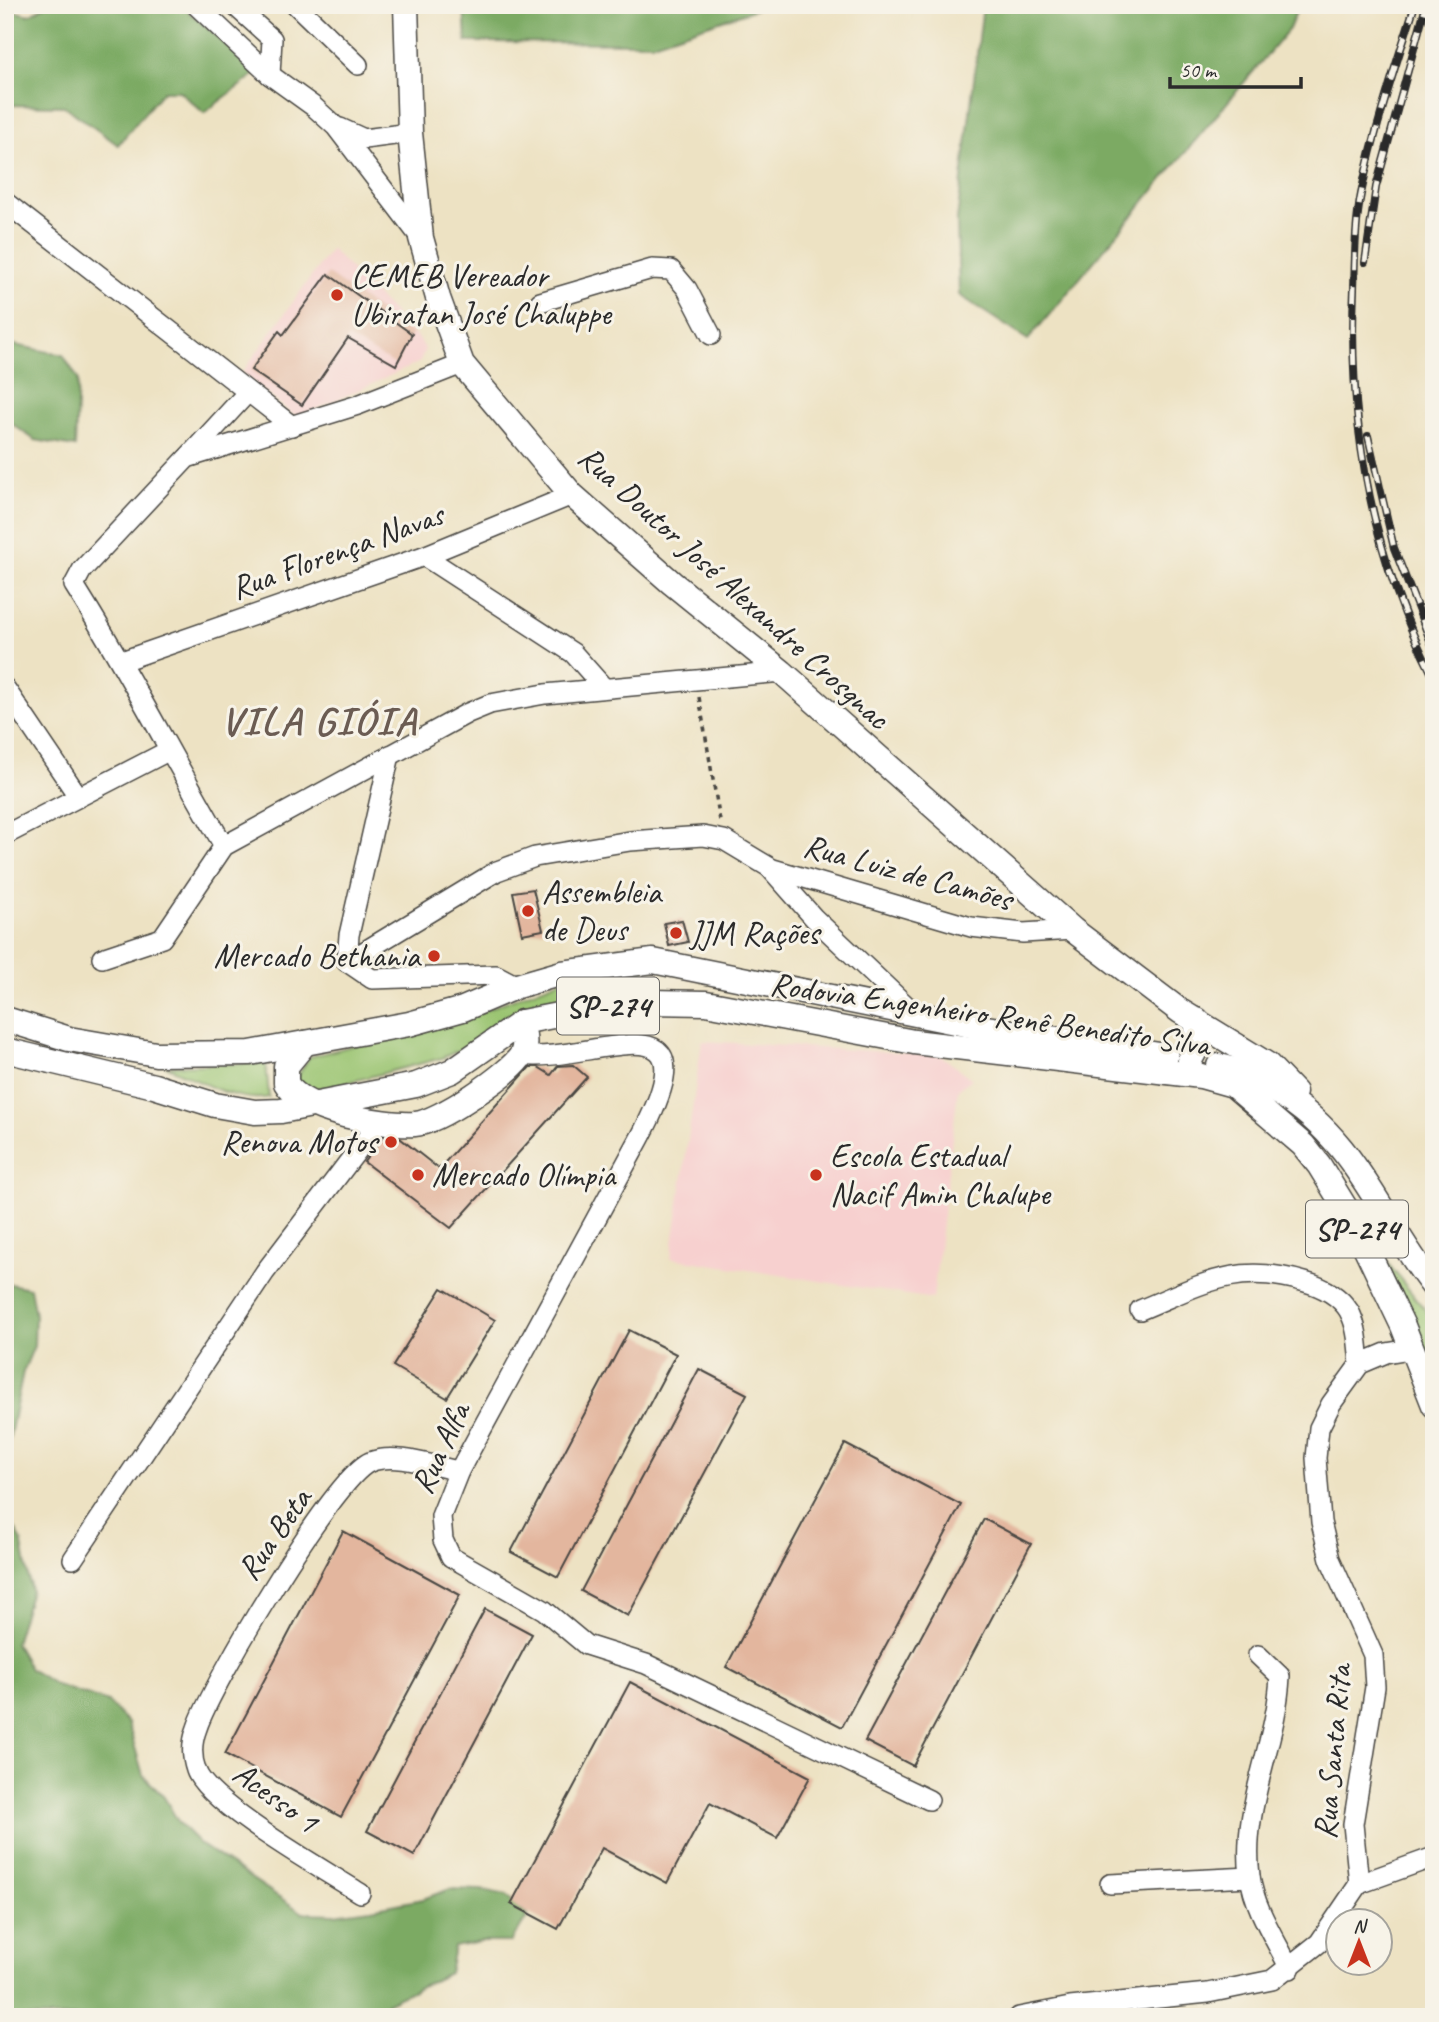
<svg xmlns="http://www.w3.org/2000/svg" width="1439" height="2022" font-family="Caveat,sans-serif">
	<rect width="100%" height="100%" fill="#f7f3e8"/>
	<filter id="ink" filterUnits="userSpaceOnUse"><feTurbulence type="fractalNoise" baseFrequency=".0143" numOctaves="2"/><feDisplacementMap in="SourceGraphic" scale="14" xChannelSelector="R" yChannelSelector="G"/><feConvolveMatrix kernelMatrix="1 2 1 2 8 2 1 2 1" color-interpolation-filters="sRGB"/></filter>
	<filter id="wash" filterUnits="userSpaceOnUse"><feTurbulence type="fractalNoise" baseFrequency=".00686" numOctaves="4" result="noise"/><feDisplacementMap in="SourceGraphic" scale="28" xChannelSelector="R" yChannelSelector="G"/><feGaussianBlur stdDeviation="1.57" result="paint"/><feColorMatrix in="noise" values="0 0 0 0 0 0 0 0 0 0 0 0 0 0 0 0 0 1.4 0 .05"/><feComposite in="paint" operator="in"/></filter>
	<g filter="url(#wash)">
		<rect width="100%" height="100%" fill="#ede2c3"/>
		<g fill="#f7d0cf">
			<polygon points="331,249 420,340 425,349 420,362 297,418 242,373"/>
			<polygon points="702,1041 940,1055 972,1079 958,1089 933,1299 671,1258"/>
		</g>
		<g fill="#9bc572" stroke="#63784e" stroke-width="2">
			<polygon points="644,970 640,983 629,990 538,1004 504,1019 468,1046 442,1058 315,1091 306,1090 297,1078 309,1057 475,1014 571,976"/>
			<path d="M266,1063l3,34c-33,7 -73,-18 -103,-31z"/>
			<polygon points="1381,1255 1434,1321 1434,1368"/>
		</g>
		<g fill="#7caa64" stroke="#546a48" stroke-width="2">
			<polygon points="47,5 181,5 258,72 204,113 179,91 163,91 118,145 64,106 5,105 5,9 29,15"/>
			<polygon points="464,5 768,5 653,43 466,42"/>
			<polygon points="983,5 1299,5 1289,29 1028,340 959,295 957,220"/>
			<polygon points="5,343 63,355 78,379 75,447 35,440 5,419"/>
			<polygon points="5,1283 30,1288 35,1315 34,1346 23,1372 7,1450 6,1513 21,1539 31,1591 15,1643 30,1669 56,1685 108,1702 128,1723 143,1775 164,1797 179,1823 200,1844 303,1913 334,1914 371,1909 423,1899 450,1889 481,1890 507,1895 528,1916 511,1942 480,1942 454,1947 449,1973 386,2003 383,2017 5,2017"/>
		</g>
		<g id="blocks">
			<g fill="#e3b69e">
				<polygon points="328,274 412,334 396,365 348,338 302,405 251,370 279,331 283,335"/>
				<polygon points="533,889 543,930 522,934 513,892"/>
				<polygon points="682,920 688,942 669,946 664,923"/>
				<polygon points="573,1065 587,1077 451,1228 364,1162 383,1137 401,1139 439,1169 530,1067 538,1067 551,1075 558,1066"/>
				<polygon points="442,1288 495,1320 447,1398 393,1366"/>
				<polygon points="629,1330 676,1354 558,1577 511,1552"/>
				<polygon points="699,1369 747,1394 628,1616 581,1591"/>
				<polygon points="845,1444 961,1505 842,1727 726,1667"/>
				<polygon points="984,1519 1031,1544 913,1766 865,1741"/>
				<polygon points="343,1531 460,1595 341,1817 225,1754"/>
				<polygon points="485,1609 532,1634 414,1856 367,1831"/>
				<polygon points="630,1682 810,1777 777,1838 710,1803 667,1883 602,1848 558,1929 511,1904"/>
			</g>
		</g>
	</g>
	<g filter="url(#ink)">
		<use href="#blocks" fill-opacity="0" stroke="#484642" stroke-width="2"/>
		<g fill="none" stroke-linecap="round" stroke-linejoin="round">
			<g stroke="#484642" stroke-width="22">
				<g id="minor">
					<polyline points="196,5 270,75 313,106 336,127 420,237"/>
					<polyline points="234,5 272,39 270,75"/>
					<polyline points="296,5 358,65"/>
					<polyline points="340,128 364,139 410,133"/>
					<polyline points="5,202 292,426"/>
					<polyline points="540,302 652,269 671,270 687,289 711,335"/>
					<polyline points="189,456 248,392"/>
					<polyline points="424,556 573,653 604,688"/>
					<polyline points="122,661 424,556 572,495"/>
					<polyline points="5,688 78,796"/>
					<polyline points="5,835 168,751"/>
					<path d="M224,846c-51,-87 -96,-176 -150,-261l8,-15 105,-112 171,-53 104,-41"/>
					<polyline points="770,868 971,927 1023,933 1073,930"/>
					<polyline points="102,958 162,938 224,846 468,713 490,704 545,694 782,672"/>
					<polyline points="347,962 497,871 535,857 630,841 703,836 724,840 769,867 814,918 915,1014"/>
					<polyline points="347,962 349,935 390,755"/>
					<polyline points="347,962 372,979 496,975 517,986"/>
					<path d="M521,1055c69,10 198,-66 119,83l-181,333 -18,45 2,24 8,17 93,53 42,35 60,19 283,136"/>
					<path d="M1140,1310c63,-26 96,-48 165,-28 18,5 34,13 44,29 9,16 9,35 11,53"/>
					<polyline points="73,1559 265,1272 379,1122"/>
					<path d="M1258,1655l22,21c-3,68 -39,130 -30,200 4,32 26,64 40,93"/>
					<polyline points="1110,1884 1250,1877"/>
					<polyline points="1359,1884 1353,1824 1375,1687 1373,1655 1330,1559 1321,1522 1316,1458 1319,1428 1331,1404 1360,1364 1386,1353 1410,1349"/>
					<path d="M360,1893c-34,-22 -153,-89 -164,-123 -5,-14 -4,-29 1,-42 14,-43 137,-251 173,-266 25,-10 63,4 89,9"/>
					<polyline points="1019,2017 1070,2007 1208,1993 1272,1980 1319,1943 1359,1884 1434,1857"/>
				</g>
			</g>
			<g stroke="#484642" stroke-width="27">
				<g id="major">
					<polyline points="406,5 410,133 421,238 438,298 462,364 572,495 672,583 782,672 1073,930 1180,1011 1268,1065 1294,1092"/>
					<polyline points="5,1019 69,1039 156,1054 250,1053 409,1024 463,1009 517,986 562,973 653,961 980,1027 1166,1056"/>
					<path d="M305,1043l-19,23v17c16,29 97,43 129,41 22,-1 97,-51 107,-70 5,-10 1,-22 0,-32"/>
					<polyline points="5,1050 154,1086 215,1105 255,1112 281,1111 416,1085 452,1071 522,1022 599,1007 650,1002 706,1003 914,1042 1201,1076 1233,1085 1303,1145 1319,1165 1351,1217 1403,1326 1434,1405"/>
					<polyline points="1190,1060 1197,1047 1197,1020"/>
					<path d="M1219,1066c21,4 40,14 58,26 81,49 101,124 157,195"/>
				</g>
			</g>
			<polyline stroke="#484642" stroke-width="3.5" stroke-dasharray="5 5" stroke-linecap="butt" points="699,697 720,821"/>
			<use href="#minor" stroke="#fff" stroke-width="19"/>
			<use href="#major" stroke="#fff" stroke-width="24"/>
			<g stroke="#2b2b2b" stroke-width="8">
				<g id="rail">
					<path d="M1415,5c-20,62 -41,125 -54,189 -6,30 -6,64 -7,95 -6,136 17,267 80,389"/>
					<polyline points="1365,262 1376,187 1426,5"/>
					<polyline points="1368,436 1394,548 1434,650"/>
				</g>
			</g>
			<use href="#rail" stroke="#f7f3e8" stroke-width="5" stroke-dasharray="16" stroke-linecap="butt"/>
		</g>
	</g>
	<g fill="#c8321e" stroke="#f7f3e8" stroke-width="2.5">
		<circle cx="337" cy="295" r="7"/>
		<circle cx="528" cy="911" r="7"/>
		<circle cx="676" cy="933" r="7"/>
		<circle cx="434" cy="956" r="7"/>
		<circle cx="391" cy="1142" r="7"/>
		<circle cx="418" cy="1175" r="7"/>
		<circle cx="816" cy="1175" r="7"/>
	</g>
	<g text-anchor="middle" dominant-baseline="central" stroke-width="6" stroke-linejoin="round" paint-order="stroke">
		<g fill="#f7f3e8" stroke="#686764" stroke-width="2">
			<rect x="557" y="977.5" width="102" height="57" rx="5"/>
			<rect x="1306" y="1200.5" width="102" height="57" rx="5"/>
		</g>
		<g font-size="32" font-weight="bold" fill="#2b2b2b">
			<text x="608" y="1006">SP-274</text>
			<text x="1357" y="1229">SP-274</text>
		</g>
		<g font-size="33" fill="#2b2b2b" stroke="#f7f3e8" text-anchor="start">
			<text x="351" y="276">CEMEB Vereador<tspan x="351" dy="38">Ubiratan José Chaluppe</tspan></text>
			<text x="542" y="892">Assembleia<tspan x="542" dy="38">de Deus</tspan></text>
			<text x="690" y="933">JJM Rações</text>
			<text x="420" y="956" text-anchor="end">Mercado Bethania</text>
			<text x="377" y="1142" text-anchor="end">Renova Motos</text>
			<text x="830" y="1156">Escola Estadual<tspan x="830" dy="38">Nacif Amin Chalupe</tspan></text>
			<text x="432" y="1175">Mercado Olímpia</text>
		</g>
		<g font-size="33" fill="#2b2b2b" stroke="#f7f3e8">
			<text transform="translate(337 551) rotate(-20)">Rua Florença Navas</text>
			<text transform="translate(734 587) rotate(42)">Rua Doutor José Alexandre Crosgnac</text>
			<text transform="translate(908 872) rotate(15)">Rua Luiz de Camões</text>
			<text transform="translate(990 1014) rotate(8)">Rodovia Engenheiro Renê Benedito Silva</text>
			<text transform="translate(440 1448) rotate(-65)">Rua Alfa</text>
			<text transform="translate(274 1534) rotate(-55)">Rua Beta</text>
			<text transform="translate(1332 1752) rotate(-85)">Rua Santa Rita</text>
			<text transform="translate(276 1797) rotate(36)">Acesso 1</text>
		</g>
		<g font-size="40" font-weight="bold" letter-spacing="2" fill="#6b5c53" stroke="#f7f3e8">
			<text x="319" y="721">VILA GIÓIA</text>
		</g>
	</g>
	<rect width="1439" height="2022" fill="none" stroke="#f7f3e8" stroke-width="28"/>
	<g transform="translate(1359 1942)"><circle r="33" fill="#f7f3e8" stroke="#a5a39c" stroke-width="2"/>
	<path d="M0-5L12 26L0 18L-12 26Z" fill="#c8321e"/>
	<text y="-10" font-size="19" font-weight="bold" text-anchor="middle" fill="#2b2b2b">N</text>
	</g>
	<path d="M1170 77v10h131v-10" fill="none" stroke="#2b2b2b" stroke-width="3.5"/>
	<text x="1180" y="77" font-size="21" fill="#2b2b2b" stroke="#f7f3e8" stroke-width="5" paint-order="stroke">50 m</text>
</svg>
